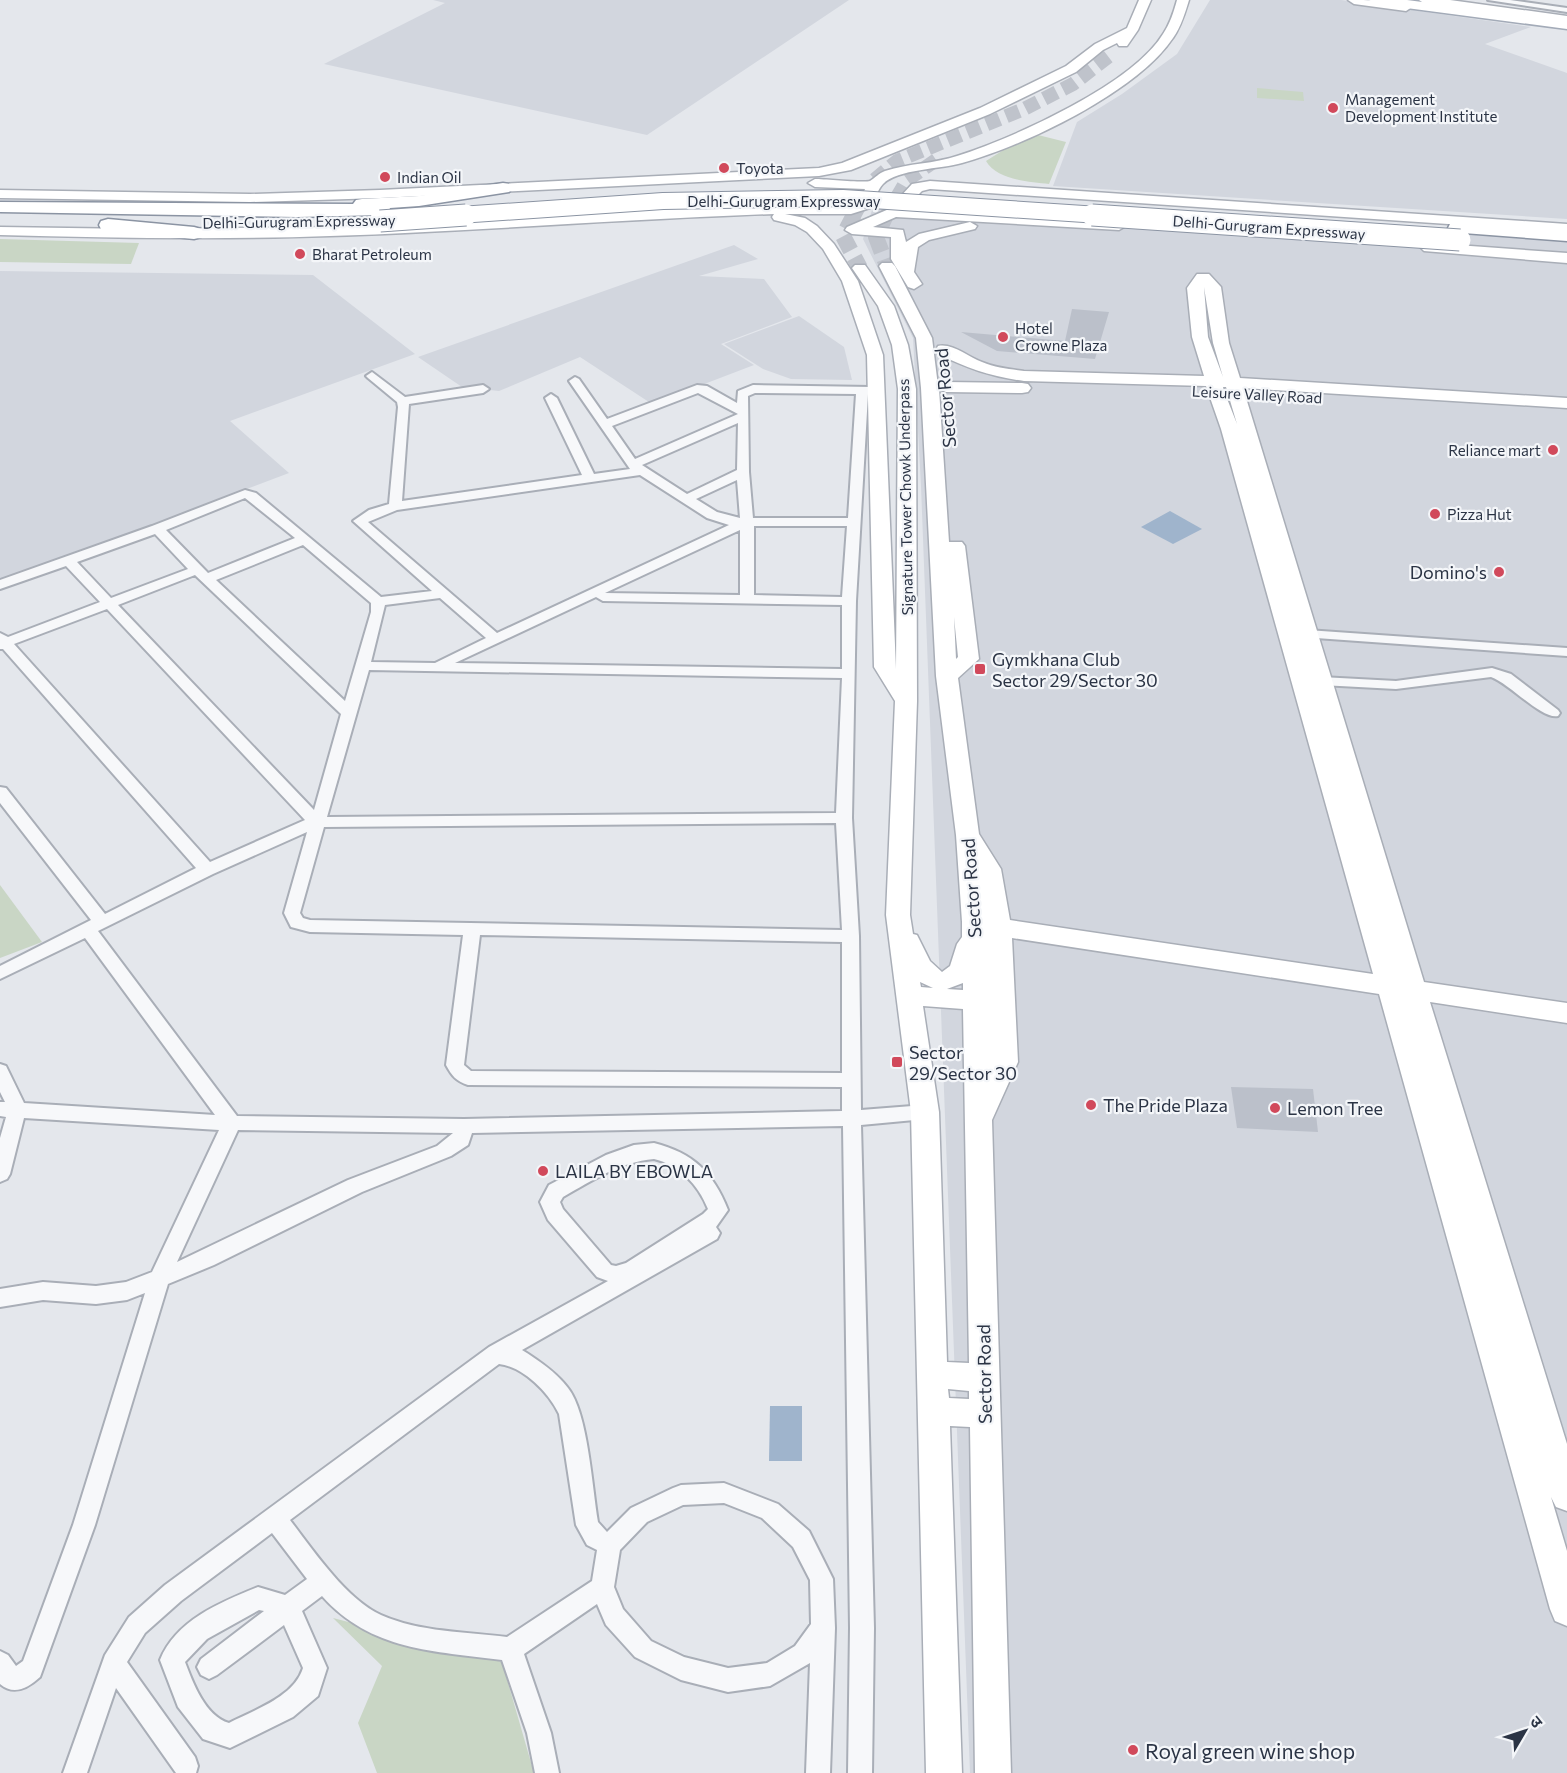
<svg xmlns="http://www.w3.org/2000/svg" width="1567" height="1773" font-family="Commissioner,'Noto Sans Devanagari',sans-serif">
	<rect width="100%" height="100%" fill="#e4e7ec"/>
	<g fill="#d2d6de">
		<polygon points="433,0 849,0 647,135 324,64 445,3"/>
		<polygon points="1210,0 1341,0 1531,27 1485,44 1567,73 1567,219 1053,186 1077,122 1122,94 1177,54"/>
		<polygon points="877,194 1567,239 1567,1773 970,1773 921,486 913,338 863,239"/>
		<polygon points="734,245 758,259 699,276 764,279 792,317 721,344 754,365 652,404 580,357 499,391 462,387 418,357"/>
		<polygon points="0,271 313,275 415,354 230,421 289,473 0,582"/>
		<polygon points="799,316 844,347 852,380 791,379 763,369 724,344"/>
	</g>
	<g fill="#c9d6c5">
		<polygon points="1257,88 1303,92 1304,101 1257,98"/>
		<path d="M1038,135l28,7 -17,42c-20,-2 -52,-4 -63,-23l19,-12z"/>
		<polygon points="0,239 139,243 131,264 0,262"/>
		<polygon points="0,885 42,942 0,958"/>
		<polygon points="333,1618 502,1662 534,1773 377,1773 358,1723 382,1666"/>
	</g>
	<g fill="#9fb4cc">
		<polygon points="1170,511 1202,529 1173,544 1141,527"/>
		<polygon points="770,1406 802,1406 802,1461 769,1461"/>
	</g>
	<g fill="#bbc0ca">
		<polygon points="1072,309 1109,312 1095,359 997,351 961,332 1065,341"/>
		<polygon points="1231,1087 1313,1089 1318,1132 1237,1128"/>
	</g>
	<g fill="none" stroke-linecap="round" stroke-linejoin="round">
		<g stroke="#bfc3cb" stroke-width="14" stroke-dasharray="14 7" stroke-linecap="butt">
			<polyline points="854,216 872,182 897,161 1024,109 1073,84 1113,53"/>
			<polyline points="886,216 907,180 942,156"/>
		</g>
		<g stroke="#bfc3cb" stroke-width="16" stroke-dasharray="16 8" stroke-linecap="butt">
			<polyline points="854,215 843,236 860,268"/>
			<polyline points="886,215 876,237 887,266"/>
		</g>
		<g stroke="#a9aeb7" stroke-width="4">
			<g id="street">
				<polygon points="1488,0 1510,0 1567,8 1567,12"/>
				<path d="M372,372l33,25 78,-12 6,4 -6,4 -74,11 -7,97 180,-26 -37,-77 6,-4 6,4 37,76 36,-5 -61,-88 6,-4 4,2 28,40 90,-34 10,1 30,17 1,-12 15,-6 118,2 6,4 -9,3 -12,207 -4,217 7,118 2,174 64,-5 7,2 2,5 -2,5 -7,2 -64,6 13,503 -2,145h-24l2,-145 -7,-502 -371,7 -4,12 -17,11 -89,36 -148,73 -46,19 -73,241 -55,152c-12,11 -26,19 -40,7v-33l8,4 8,11 7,-5 50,-136 72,-232 -18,7 -31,4 -53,-4 -43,7v-18l43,-7 53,4 30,-4 26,-10 67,-142 -195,-12 -14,56 -3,5 -7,3v-44l6,-21 -6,-1v-14h5l-5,-10v-28l6,2 18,37 191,12 -130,-177 -85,41v-13l91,-46 -91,-117v-16l6,1 99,126 91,-46 -193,-219h-3v-16l8,4 92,-35 -34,-36 -66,23v-9l152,-54 93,-36 11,3 125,104 51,-6 -79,-70 16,-11 20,-6 9,-97 -1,-5 -29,-24 -2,-2zM698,393l40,21 -103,45 -23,-33zM755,393l101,1 -8,124h-95l-4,-46 -1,-76zM738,423l-1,47 -50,24 -45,-29zM640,475l67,43 22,7 -232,108 -129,-111 29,-12zM737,480l3,38 -23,-6 -21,-13zM245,498l50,40 -87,35 -42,-43zM754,526h93l-5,71 -88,-2zM740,530v65l-135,-2zM155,534l33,35 -77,29 -34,-36zM303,545l68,58v9l-26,89 -129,-121zM195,575l146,139 -27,96 -196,-205zM596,597l7,4 239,4v64l-387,-6zM440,598l46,40 -51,25 -64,-1 14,-57zM107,609l198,211 -95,42 -196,-218zM369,670l473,8 -6,135 -509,4zM836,823l6,107 -532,-10 -7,-2 -3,-5 24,-86zM307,832l-23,81 7,14 19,5 153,3 -17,130c6,11 10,16 22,20l374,2v24l-378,8 -227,-3 -139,-185 115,-57zM480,935l362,7v131l-371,-2 -7,-6zM238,1130l215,3 -16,13 -89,34 -171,82z"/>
				<polygon points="1307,630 1567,648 1567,656 1302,637 1300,634 1302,631"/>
				<path d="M1492,668l19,6 47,36 2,3 -2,3c-16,4 -49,-33 -67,-39l-95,12 -75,-4 -7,-4 7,-4 75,4z"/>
				<path d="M654,1143c39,10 59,29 74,67l-12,17 4,6 -3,6 -195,111c16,10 34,22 46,38 20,25 24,99 30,134l9,10 24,-24 42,-20 8,-3 43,-2 54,21 31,27 24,48 2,49 -5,145h-24l4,-110 -40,23 -42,6 -47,-12 -46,-23 -29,-32 -9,-21 -73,50 27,79 8,40h-24l-8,-40 -25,-73c-68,-9 -131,-9 -180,-64l-20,15 25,57 -9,28 -25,21 -63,31 -27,-9 -25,-32 -18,-47c16,-40 61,-58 98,-73l27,8 22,-16 -35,-46 -91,68 -36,32 -18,29 68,95 3,9 -2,7h-20l-60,-85 -29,85h-24l42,-118 24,-38 36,-32 324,-238 119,-66 -11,-4 -49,-57 -8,-18 9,-17 57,-30 28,-10zM654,1159c25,6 44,25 54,50l-5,5 -77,49 -10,3 -5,-1 -48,-56 -3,-7 3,-5c30,-17 57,-35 91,-38zM499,1364c25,3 50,29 60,50l17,111 11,20 10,5 -5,31 -85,56c-40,-5 -88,-5 -126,-22 -35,-16 -68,-65 -91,-95zM724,1503l38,15 31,29 17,33 1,44 -16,22 -28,17 -39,5 -44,-11 -33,-16 -28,-32 -9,-22 6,-37 27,-28 36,-17zM259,1610l5,1 -63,48 -4,8 4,8 8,4 8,-4 67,-50 19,43c-9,29 -49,42 -74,55 -24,-7 -36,-40 -44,-61l22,-23z"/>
			</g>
		</g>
		<g stroke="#a9aeb7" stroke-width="3">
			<g id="secondary">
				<polygon points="1139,0 1151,0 1138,30 1127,46 1119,46 1117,43 1103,50 1076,72 990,114 851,170 819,176 380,198 250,202 0,198 0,190 250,194 380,190 819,168 842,163 980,108 1066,66 1095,44 1127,28"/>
				<path d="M1177,0h12c-4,13 -8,27 -16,38 -36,54 -149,108 -211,125 -20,6 -65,6 -79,21 -6,6 -8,17 -13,24l-19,6h-66l20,4 12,8 17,18 24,37 25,74 13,314 2,-280 -6,-44 -14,-39 -26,-38 3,-3h10l29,41 14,39 8,44 1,312 -7,214 3,19 4,1 13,26 12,11 8,-6 7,-22 5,-7v-15l-6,-87 -20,-159 -15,-288 -5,-50 -37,-72 3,-3h10l3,3 37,72 6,48 8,-4 76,1 6,1 3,4 -3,4 -6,1 -76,-1 -7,-3 10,153h13l3,4 14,113 -21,19 21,156 22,35 9,51 363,54 -152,-545 -15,-43 -182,-5c-32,-4 -57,-13 -86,-27l-2,-4 2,-4c15,-3 30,11 44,16 14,6 28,7 42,9l180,5 -12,-39 -5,-49 10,-14h12l12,13 8,56 11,35 327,20v10l-324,-20 181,594 143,21v20l-137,-21 137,442v67l-11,-4 -5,-10 16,54v75l-12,-5 -5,-12 -171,-615 -367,-56 6,124 -26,58 19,653h-36l-5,-346 -20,-1 12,347h-36l-15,-661 -25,-197 9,-214 -21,-34 -7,-312 -25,-74 -19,-32 -16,-17 -12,-7 -21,-5 -2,-3 2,-3c-148,5 -296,17 -444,22 -110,4 -220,2 -330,-1v-8l136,2 194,-2 318,-17 146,-5 56,1 9,-4 6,-13 -50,-2 -7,-4 7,-4c9,0 49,4 55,2 5,-3 9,-8 15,-10 24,-8 49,-7 72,-15 56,-18 175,-71 206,-122 7,-10 11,-23 14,-34zM1204,287l9,56 10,34 -15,-40zM1223,387h3l11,37 -13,-33zM954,617l4,40 -2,2zM920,982l13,6 -12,-1zM963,983v7l-16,-1zM923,1006l40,3 6,354 -22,-1 -8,-250zM948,1389l21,2v8l-20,-1z"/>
				<path d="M1348,0c16,0 52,0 64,7l-6,4 -52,-7z"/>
				<polygon points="1419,0 1450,0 1567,16 1567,24 1425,4"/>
				<polygon points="930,181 1567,224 1567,232 930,189 922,191 905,208 1119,222 1126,226 1119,230 896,217 873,227 903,230 906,242 919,234 970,222 977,226 975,229 929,240 918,247 914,272 922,284 914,289 908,287 891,259 891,237 852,234 845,230 847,227 889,209 912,184"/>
				<polygon points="1429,243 1567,253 1567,263 1424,251 1421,248 1424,245"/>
			</g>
		</g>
		<g stroke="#a3abb8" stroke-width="3">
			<polygon id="primary" points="1369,0 1407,0 1567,21 1567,29 1376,4"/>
		</g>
		<g stroke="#8b94a3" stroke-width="3">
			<g id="highway">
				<polygon points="503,183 509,184 512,188 509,192 419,206 390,208 388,213 382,215 297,217 0,212 0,202 353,204 356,200 362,199 419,196"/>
				<polygon points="108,219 194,227 201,229 203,233 201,237 194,239 101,229 99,225 101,221"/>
				<polygon points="1457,222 1567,229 1567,241 1450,232 1448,228 1450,224"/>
			</g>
		</g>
		<use href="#street" fill="#f7f8fa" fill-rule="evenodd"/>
		<use href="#secondary" fill="#fff" fill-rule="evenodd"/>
		<use href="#primary" fill="#fff" fill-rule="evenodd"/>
		<use href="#highway" fill="#fff" fill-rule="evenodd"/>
		<g stroke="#8b94a3" stroke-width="18" stroke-linecap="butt">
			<polyline id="highway-bridge-far1" points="445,216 663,201 843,198 1114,216"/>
		</g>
		<g stroke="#8b94a3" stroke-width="23" stroke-linecap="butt">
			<g id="highway-bridge">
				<polyline points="1092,215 1460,240"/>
				<polyline points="380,221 466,215"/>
			</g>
		</g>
		<use href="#highway-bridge-far1" stroke="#fff" stroke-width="16"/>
		<use href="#highway-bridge" stroke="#fff" stroke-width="21"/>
	</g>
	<g fill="#d1495b" stroke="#f4f6f9" stroke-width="2">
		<circle cx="1333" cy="108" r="6"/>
		<circle cx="724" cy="168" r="6"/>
		<circle cx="385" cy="177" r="6"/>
		<circle cx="300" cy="254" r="6"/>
		<circle cx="1003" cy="337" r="6"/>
		<circle cx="1553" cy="450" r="6"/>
		<circle cx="1435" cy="514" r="6"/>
		<circle cx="1499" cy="572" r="6"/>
		<rect x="974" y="663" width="12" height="12" rx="3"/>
		<rect x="891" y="1056" width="12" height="12" rx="3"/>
		<circle cx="1091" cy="1105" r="6"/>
		<circle cx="1275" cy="1108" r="6"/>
		<circle cx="543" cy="1171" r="6"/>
		<circle cx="1133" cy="1750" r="6"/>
	</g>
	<g text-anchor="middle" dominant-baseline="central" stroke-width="4.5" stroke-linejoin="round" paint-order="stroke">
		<g font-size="15" fill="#2b3445" stroke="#f4f6f9" text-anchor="start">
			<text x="1345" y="99">Management<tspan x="1345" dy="17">Development Institute</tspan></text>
			<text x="736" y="168">Toyota</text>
			<text x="397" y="177">Indian Oil</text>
			<text x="312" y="254">Bharat Petroleum</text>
			<text x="1015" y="328">Hotel<tspan x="1015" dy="17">Crowne Plaza</tspan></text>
			<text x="1541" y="450" text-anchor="end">Reliance mart</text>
			<text x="1447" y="514">Pizza Hut</text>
		</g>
		<g font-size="15" fill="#2b3445" stroke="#f4f6f9">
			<text x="784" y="201">Delhi-Gurugram Expressway</text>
			<text transform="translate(299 221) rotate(-1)">Delhi-Gurugram Expressway</text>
			<text transform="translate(1269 227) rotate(4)">Delhi-Gurugram Expressway</text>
			<text transform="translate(1257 394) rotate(3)">Leisure Valley Road</text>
			<text transform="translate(905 497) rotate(-91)">Signature Tower Chowk Underpass</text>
		</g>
		<g font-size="18" fill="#2b3445" stroke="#f4f6f9">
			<text transform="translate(945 398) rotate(-95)">Sector Road</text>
			<text transform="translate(971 888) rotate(-94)">Sector Road</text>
			<text transform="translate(984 1374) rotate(-91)">Sector Road</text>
		</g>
		<g font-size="18" fill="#2b3445" stroke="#f4f6f9" text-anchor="start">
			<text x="1487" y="572" text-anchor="end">Domino's</text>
			<text x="992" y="659">Gymkhana Club<tspan x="992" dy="21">Sector 29/Sector 30</tspan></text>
			<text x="909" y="1052">Sector<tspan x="909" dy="21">29/Sector 30</tspan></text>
			<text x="1103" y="1105">The Pride Plaza</text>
			<text x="1287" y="1108">Lemon Tree</text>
			<text x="555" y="1171">LAILA BY EBOWLA</text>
		</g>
		<g font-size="21" fill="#2b3445" stroke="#f4f6f9" text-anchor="start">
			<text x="1145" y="1750">Royal green wine shop</text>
		</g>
	</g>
	<g transform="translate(1525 1731) rotate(51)" stroke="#f4f6f9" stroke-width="4.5" paint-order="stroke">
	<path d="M0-4.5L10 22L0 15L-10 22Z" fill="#2b3445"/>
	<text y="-9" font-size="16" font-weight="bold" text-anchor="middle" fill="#2b3445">उ</text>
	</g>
</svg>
